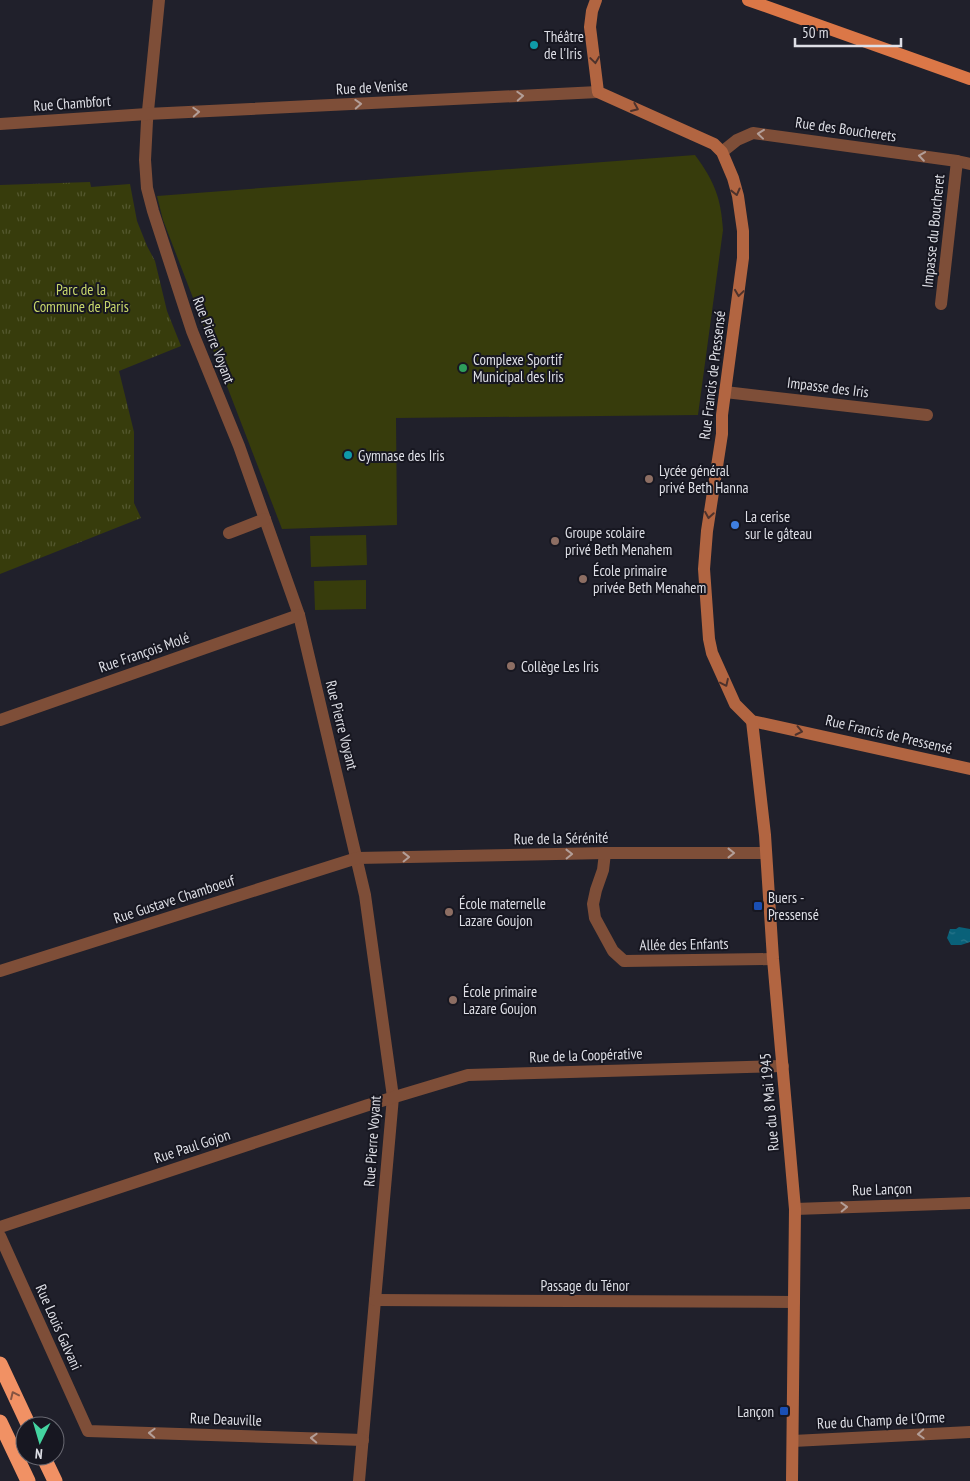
<svg xmlns="http://www.w3.org/2000/svg" width="970" height="1481" font-family="'PT Sans Narrow',sans-serif">
	<defs>
		<pattern id="park-tufts" width="24" height="20" patternUnits="userSpaceOnUse" patternTransform="scale(1.25)"><rect width="24" height="20" fill="#373c0c"/><path d="M3 7l-1-3M5 7V3M7 7l1-3M15 17l-1-3M17 17v-4M19 17l1-3" fill="none" stroke="#54582f"/></pattern>
		<pattern id="water-ripples" width="26" height="14" patternUnits="userSpaceOnUse" patternTransform="scale(1.25)"><rect width="26" height="14" fill="#096179"/><path d="M2 4q2-2 4 0t4 0M15 11q2-2 4 0t4 0" fill="none" stroke="#2c778c"/></pattern>
	</defs>
	<rect width="100%" height="100%" fill="#20202b"/>
	<g fill="#373c0c">
		<path d="M695,155c19,26 26,42 28,75l-25,185 -302,3 1,107 -115,4 -119,-309 -6,-24z"/>
		<polygon points="366,535 367,565 311,567 310,536"/>
		<polygon points="366,580 366,609 315,610 314,581"/>
	</g>
	<polygon fill="url(#park-tufts)" points="90,182 91,187 130,184 137,221 147,246 155,261 167,311 181,346 119,371 134,432 134,503 141,518 0,574 0,185"/>
	<polygon fill="url(#water-ripples)" points="959,927 970,929 970,942 961,945 951,945 947,938 950,929 956,929"/>
	<g fill="none" stroke-linecap="round" stroke-linejoin="round">
		<g stroke="#7e4e38" stroke-width="12">
			<polyline points="159,0 147,121 145,160 147,188 153,211 192,331 239,446 299,615 365,895 393,1097 359,1481"/>
			<polyline points="0,124 147,114 598,92"/>
			<polyline points="722,152 737,140 753,133 957,161 970,164"/>
			<polyline points="941,304 957,161"/>
			<polyline points="725,392 927,415"/>
			<polyline points="229,533 265,519"/>
			<polyline points="0,720 299,615"/>
			<polyline points="605,853 603,870 596,890 593,904 595,918 613,951 624,961 773,959"/>
			<polyline points="0,971 357,858 605,853 765,853"/>
			<polyline points="795,1209 970,1203"/>
			<polyline points="0,1227 368,1105 468,1075 783,1066"/>
			<polyline points="0,1236 88,1431 363,1440"/>
			<polyline points="375,1300 794,1302"/>
			<polyline points="793,1441 970,1432"/>
		</g>
		<g stroke="#b26541" stroke-width="12">
			<polyline points="596,0 592,11 590,27 598,92 714,144 722,152 733,178 738,196 743,231 743,258 722,415 722,434 707,531 704,569 709,639 712,653 735,704 752,721 970,769"/>
			<polyline points="752,721 765,835 773,959 795,1209 792,1481"/>
		</g>
		<polyline stroke="#db7747" stroke-width="12" points="748,0 970,79"/>
		<g stroke="#f19164" stroke-width="15">
			<polyline points="0,1364 29,1426"/>
			<polyline points="0,1422 28,1481"/>
			<polyline points="43,1456 55,1481"/>
		</g>
	</g>
	<defs><path id="oneway-chevron" d="M-2-3.5L2.5 0L-2 3.5" fill="none" stroke-width="1.6" stroke-linecap="round" stroke-linejoin="round" transform="scale(1.25)"/></defs>
	<g stroke="#4d322c">
		<use href="#oneway-chevron" transform="translate(595 60) rotate(82)"/>
		<use href="#oneway-chevron" transform="translate(635 108) rotate(23)"/>
		<use href="#oneway-chevron" transform="translate(736 192) rotate(76)"/>
		<use href="#oneway-chevron" transform="translate(739 293) rotate(98)"/>
		<use href="#oneway-chevron" transform="translate(709 515) rotate(99)"/>
		<use href="#oneway-chevron" transform="translate(725 683) rotate(65)"/>
		<use href="#oneway-chevron" transform="translate(799 731) rotate(12)"/>
	</g>
	<g stroke="#b39e98">
		<use href="#oneway-chevron" transform="translate(520 96) rotate(-3)"/>
		<use href="#oneway-chevron" transform="translate(358 104) rotate(-3)"/>
		<use href="#oneway-chevron" transform="translate(196 112) rotate(-3)"/>
		<use href="#oneway-chevron" transform="translate(761 134) rotate(-174)"/>
		<use href="#oneway-chevron" transform="translate(922 156) rotate(-172)"/>
		<use href="#oneway-chevron" transform="translate(731 853)"/>
		<use href="#oneway-chevron" transform="translate(569 854) rotate(-1)"/>
		<use href="#oneway-chevron" transform="translate(406 857) rotate(-1)"/>
		<use href="#oneway-chevron" transform="translate(844 1207) rotate(-2)"/>
		<use href="#oneway-chevron" transform="translate(152 1433) rotate(-178)"/>
		<use href="#oneway-chevron" transform="translate(921 1434) rotate(177)"/>
		<use href="#oneway-chevron" transform="translate(314 1438) rotate(-178)"/>
	</g>
	<use stroke="#845442" href="#oneway-chevron" transform="translate(14 1395) rotate(-115)"/>
	<g fill="#0f9aa8" stroke="#171721" stroke-width="2">
		<circle cx="534" cy="45" r="5"/>
		<circle cx="348" cy="455" r="5"/>
	</g>
	<circle fill="#2e9e5b" stroke="#171721" stroke-width="2" cx="463" cy="368" r="5"/>
	<g fill="#8d6e63" stroke="#171721" stroke-width="2">
		<circle cx="649" cy="479" r="5"/>
		<circle cx="555" cy="541" r="5"/>
		<circle cx="583" cy="579" r="5"/>
		<circle cx="511" cy="666" r="5"/>
		<circle cx="449" cy="912" r="5"/>
		<circle cx="453" cy="1000" r="5"/>
	</g>
	<circle fill="#3f7fe0" stroke="#171721" stroke-width="2" cx="735" cy="525" r="5"/>
	<g fill="#1a4fb4" stroke="#171721" stroke-width="2">
		<rect x="753" y="901" width="10" height="10" rx="2.5"/>
		<rect x="779" y="1406" width="10" height="10" rx="2.5"/>
	</g>
	<g text-anchor="middle" dominant-baseline="central" stroke-width="4" stroke-linejoin="round" paint-order="stroke">
		<g font-size="15" fill="#dedfe6" stroke="#171721" text-anchor="start">
			<text x="544" y="36">Théâtre<tspan x="544" dy="17">de l'Iris</tspan></text>
			<text x="473" y="359">Complexe Sportif<tspan x="473" dy="17">Municipal des Iris</tspan></text>
			<text x="358" y="455">Gymnase des Iris</text>
			<text x="659" y="470">Lycée général<tspan x="659" dy="17">privé Beth Hanna</tspan></text>
			<text x="745" y="516">La cerise<tspan x="745" dy="17">sur le gâteau</tspan></text>
			<text x="565" y="532">Groupe scolaire<tspan x="565" dy="17">privé Beth Menahem</tspan></text>
			<text x="593" y="570">École primaire<tspan x="593" dy="17">privée Beth Menahem</tspan></text>
			<text x="521" y="666">Collège Les Iris</text>
			<text x="768" y="897">Buers -<tspan x="768" dy="17">Pressensé</tspan></text>
			<text x="459" y="903">École maternelle<tspan x="459" dy="17">Lazare Goujon</tspan></text>
			<text x="463" y="991">École primaire<tspan x="463" dy="17">Lazare Goujon</tspan></text>
			<text x="774" y="1411" text-anchor="end">Lançon</text>
		</g>
		<g font-size="15" fill="#dedfe6" stroke="#171721">
			<text transform="translate(372 87) rotate(-3)">Rue de Venise</text>
			<text transform="translate(72 103) rotate(-4)">Rue Chambfort</text>
			<text transform="translate(846 129) rotate(8)">Rue des Boucherets</text>
			<text transform="translate(933 231) rotate(-84)">Impasse du Boucheret</text>
			<text transform="translate(214 340) rotate(69)">Rue Pierre Voyant</text>
			<text transform="translate(712 375) rotate(-83)">Rue Francis de Pressensé</text>
			<text transform="translate(828 387) rotate(7)">Impasse des Iris</text>
			<text transform="translate(144 652) rotate(-19)">Rue François Molé</text>
			<text transform="translate(342 725) rotate(76)">Rue Pierre Voyant</text>
			<text transform="translate(889 734) rotate(13)">Rue Francis de Pressensé</text>
			<text transform="translate(561 838) rotate(-1)">Rue de la Sérénité</text>
			<text transform="translate(174 899) rotate(-18)">Rue Gustave Chamboeuf</text>
			<text transform="translate(684 944) rotate(-1)">Allée des Enfants</text>
			<text transform="translate(586 1055) rotate(-2)">Rue de la Coopérative</text>
			<text transform="translate(769 1102) rotate(-95)">Rue du 8 Mai 1945</text>
			<text transform="translate(372 1141) rotate(-86)">Rue Pierre Voyant</text>
			<text transform="translate(192 1146) rotate(-18)">Rue Paul Gojon</text>
			<text transform="translate(882 1189) rotate(-2)">Rue Lançon</text>
			<text x="585" y="1285">Passage du Ténor</text>
			<text transform="translate(59 1327) rotate(66)">Rue Louis Galvani</text>
			<text transform="translate(226 1419) rotate(2)">Rue Deauville</text>
			<text transform="translate(881 1420) rotate(-3)">Rue du Champ de l'Orme</text>
		</g>
		<g font-size="15" fill="#c8d76c" stroke="#171721">
			<text x="81" y="289">Parc de la<tspan x="81" dy="17">Commune de Paris</tspan></text>
		</g>
	</g>
	<g transform="translate(40 1441) rotate(185)"><circle r="24" fill="#171721" stroke="#676770"/>
	<path d="M0-4L9 19L0 12L-9 19Z" fill="#44d4a0"/>
	<text y="-8" font-size="14" font-weight="bold" text-anchor="middle" fill="#dedfe6">N</text>
	</g>
	<path d="M795 38v8h106v-8" fill="none" stroke="#dedfe6" stroke-width="2.5"/>
	<text x="802" y="38" font-size="15" fill="#dedfe6" stroke="#171721" stroke-width="4" paint-order="stroke">50 m</text>
</svg>
